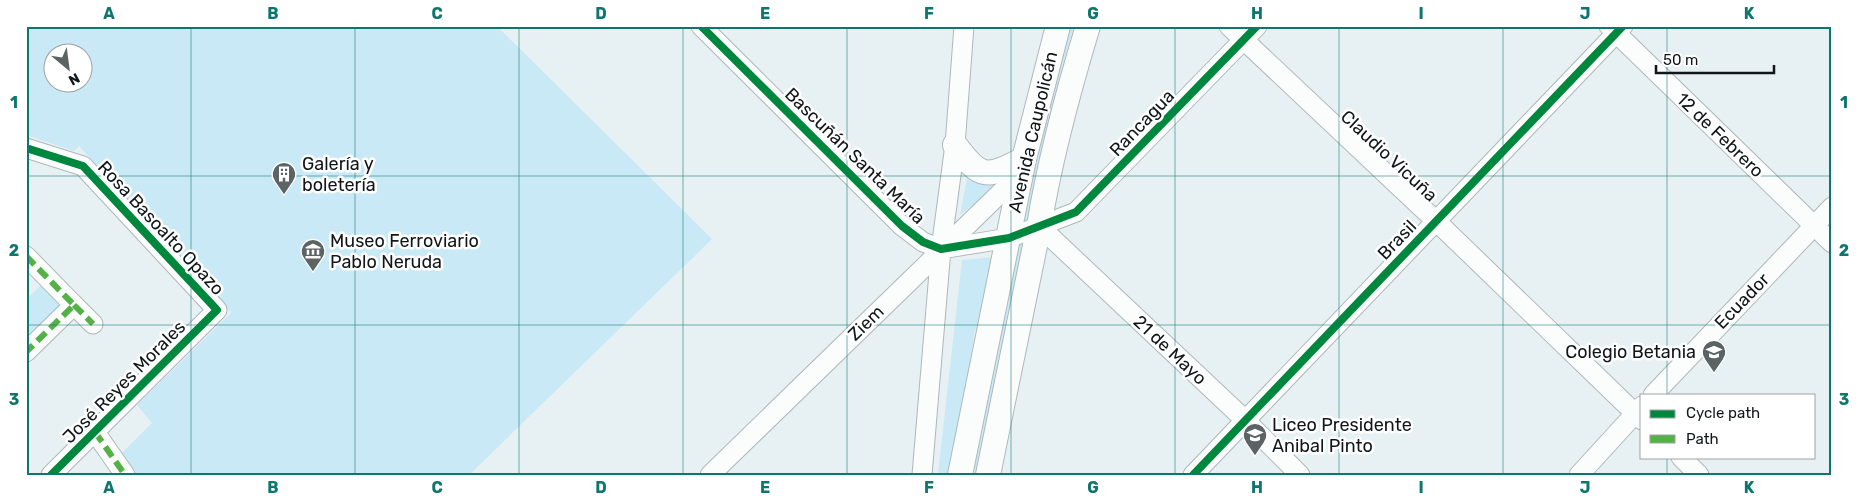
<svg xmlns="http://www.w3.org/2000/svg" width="1858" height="501" font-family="Rubik,sans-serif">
	<rect width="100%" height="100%" fill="#e7f0f3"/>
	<g fill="#c8e9f5" fill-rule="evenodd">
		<path d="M26,26h471l215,213 -243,236h-334l-15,-20 32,-32 -15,-18 94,-92 -76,-82 -76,-85 -5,5 -48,-16zM52,52h30v30h-30z"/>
		<polygon points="1065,26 1074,26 1057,86 980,475 971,475 1017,241"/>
		<polygon points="968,173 981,183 997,186 960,215"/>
		<polygon points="995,257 984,313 975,330 952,475 938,475 962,260"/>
		<polygon points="43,283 65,305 26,344 26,300"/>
	</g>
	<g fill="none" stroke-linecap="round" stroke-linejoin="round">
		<g stroke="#afb7ba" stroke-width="21">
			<g id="minor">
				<polyline points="701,26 902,226 923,242 941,249 1009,238 1076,212 1257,26"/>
				<polyline points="1229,26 1436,221 1642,420"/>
				<polyline points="1609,26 1832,243"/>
				<polyline points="26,148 83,166 217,310 51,475"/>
				<polyline points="1039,226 1245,420 1300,475"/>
				<polyline points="26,256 74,305 26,352"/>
				<polyline points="74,305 93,324"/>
				<polyline points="1653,395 1832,207"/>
				<polyline points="95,432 125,475"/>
				<polyline points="1681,457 1699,475"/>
				<polyline points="710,475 1023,171"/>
				<polyline points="922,475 941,249 955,145 964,26"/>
				<polyline points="1193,475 1623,26"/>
				<polyline points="1579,475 1642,406"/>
			</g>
		</g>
		<g stroke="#afb7ba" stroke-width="26">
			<g id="major">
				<path d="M955,145c26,35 32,33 69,14"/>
				<polyline points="960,475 1024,159 1058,26"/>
				<path d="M988,475l51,-249c11,-68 29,-134 49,-200"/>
			</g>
		</g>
		<use href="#minor" stroke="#fbfdfd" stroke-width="19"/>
		<use href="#major" stroke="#fbfdfd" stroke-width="24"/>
		<g stroke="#54b145" stroke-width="6" stroke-dasharray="12 6" stroke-linecap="butt">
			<polyline points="26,256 74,305 26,352"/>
			<polyline points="74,305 93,324"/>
			<polyline points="95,432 125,475"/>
		</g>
		<g stroke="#fff" stroke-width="11">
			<g id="cycleway">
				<polyline points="701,26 902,226 923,242 941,249 1009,238 1076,212 1257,26"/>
				<polyline points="26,148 83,166 217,310 51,475"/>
				<polyline points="1193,475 1623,26"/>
			</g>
		</g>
		<use href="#cycleway" stroke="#00873e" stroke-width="8"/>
	</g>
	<path fill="none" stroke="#0f766e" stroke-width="1" stroke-opacity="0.55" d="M191,26v449M355,26v449M519,26v449M683,26v449M847,26v449M1011,26v449M1175,26v449M1339,26v449M1503,26v449M1667,26v369M26,176h1806M26,325h1806M1667,457v18"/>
	<defs>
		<g id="building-pin" transform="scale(1.25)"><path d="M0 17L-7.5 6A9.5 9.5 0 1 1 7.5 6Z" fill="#5c6365" stroke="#fff"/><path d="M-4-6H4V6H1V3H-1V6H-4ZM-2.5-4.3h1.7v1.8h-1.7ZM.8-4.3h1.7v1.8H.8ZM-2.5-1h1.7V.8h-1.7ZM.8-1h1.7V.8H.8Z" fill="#fff"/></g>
		<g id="museum-pin" transform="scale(1.25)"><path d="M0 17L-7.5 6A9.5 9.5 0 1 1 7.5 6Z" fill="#5c6365" stroke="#fff"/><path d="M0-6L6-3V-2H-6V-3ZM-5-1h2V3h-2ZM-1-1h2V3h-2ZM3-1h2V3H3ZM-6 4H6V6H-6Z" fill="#fff"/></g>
		<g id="school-pin" transform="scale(1.25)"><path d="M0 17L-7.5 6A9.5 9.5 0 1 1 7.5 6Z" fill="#5c6365" stroke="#fff"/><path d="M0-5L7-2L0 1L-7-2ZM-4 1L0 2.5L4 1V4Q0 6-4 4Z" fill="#fff"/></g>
	</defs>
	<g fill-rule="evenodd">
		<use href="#building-pin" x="284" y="174"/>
		<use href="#museum-pin" x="313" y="251"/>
		<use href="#school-pin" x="1714" y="352"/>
		<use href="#school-pin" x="1255" y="435"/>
	</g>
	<g text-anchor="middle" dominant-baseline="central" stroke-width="5" stroke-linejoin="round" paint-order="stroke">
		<g font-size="18" fill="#111719" stroke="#fff">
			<text transform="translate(1142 123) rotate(-46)">Rancagua</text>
			<text transform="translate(1033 132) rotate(-77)">Avenida Caupolicán</text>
			<text transform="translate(1720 135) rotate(44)">12 de Febrero</text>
			<text transform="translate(855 156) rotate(44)">Bascuñán Santa María</text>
			<text transform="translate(1389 156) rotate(43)">Claudio Vicuña</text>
			<text transform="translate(161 228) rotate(47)">Rosa Basoalto Opazo</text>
			<text transform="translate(1397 240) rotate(-46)">Brasil</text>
			<text transform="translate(1742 301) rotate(-46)">Ecuador</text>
			<text transform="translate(866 323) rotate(-44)">Ziem</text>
			<text transform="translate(1170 350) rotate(43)">21 de Mayo</text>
			<text transform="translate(124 382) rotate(-45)">José Reyes Morales</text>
		</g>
		<g font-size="18" fill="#111719" stroke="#fff" text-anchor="start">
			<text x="302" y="164">Galería y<tspan x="302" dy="21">boletería</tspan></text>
			<text x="330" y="241">Museo Ferroviario<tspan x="330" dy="21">Pablo Neruda</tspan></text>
			<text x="1696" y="352" text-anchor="end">Colegio Betania</text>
			<text x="1272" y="425">Liceo Presidente<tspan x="1272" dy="21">Anibal Pinto</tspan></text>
		</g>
	</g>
	<rect width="1858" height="501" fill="none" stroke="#ffffff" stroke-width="55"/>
	<rect x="1640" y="394" width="175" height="65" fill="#ffffff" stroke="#a0a2a3"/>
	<rect x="1650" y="410" width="25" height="8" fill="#00873e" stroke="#a0a2a3"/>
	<text x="1686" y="418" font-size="15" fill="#111719">Cycle path</text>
	<rect x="1650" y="435" width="25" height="8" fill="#54b145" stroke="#a0a2a3"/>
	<text x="1686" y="444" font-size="15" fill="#111719">Path</text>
	<g transform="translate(68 68) rotate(151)"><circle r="24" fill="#ffffff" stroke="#a0a2a3"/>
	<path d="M0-4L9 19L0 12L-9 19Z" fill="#5c6365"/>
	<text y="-8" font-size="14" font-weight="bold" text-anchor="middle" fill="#111719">N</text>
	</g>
	<path d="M1656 65v8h118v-8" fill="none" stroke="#111719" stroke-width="2.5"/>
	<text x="1663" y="65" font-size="15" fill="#111719" stroke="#ffffff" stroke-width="4" paint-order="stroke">50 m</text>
	<rect x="28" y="28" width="1802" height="446" fill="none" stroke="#0f766e" stroke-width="2"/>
	<g font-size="16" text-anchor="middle" font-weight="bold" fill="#0f766e">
		<text x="109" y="19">A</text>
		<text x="273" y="19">B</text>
		<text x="437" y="19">C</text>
		<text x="601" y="19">D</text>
		<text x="765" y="19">E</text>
		<text x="929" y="19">F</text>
		<text x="1093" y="19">G</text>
		<text x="1257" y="19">H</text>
		<text x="1421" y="19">I</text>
		<text x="1585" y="19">J</text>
		<text x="1749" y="19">K</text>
		<text x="14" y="108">1</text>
		<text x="1844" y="108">1</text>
		<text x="14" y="256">2</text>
		<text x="1844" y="256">2</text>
		<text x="14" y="405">3</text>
		<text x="1844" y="405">3</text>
		<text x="109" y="493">A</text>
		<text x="273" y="493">B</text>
		<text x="437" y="493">C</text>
		<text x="601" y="493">D</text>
		<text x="765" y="493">E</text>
		<text x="929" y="493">F</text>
		<text x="1093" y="493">G</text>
		<text x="1257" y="493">H</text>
		<text x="1421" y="493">I</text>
		<text x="1585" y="493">J</text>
		<text x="1749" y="493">K</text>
	</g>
</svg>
